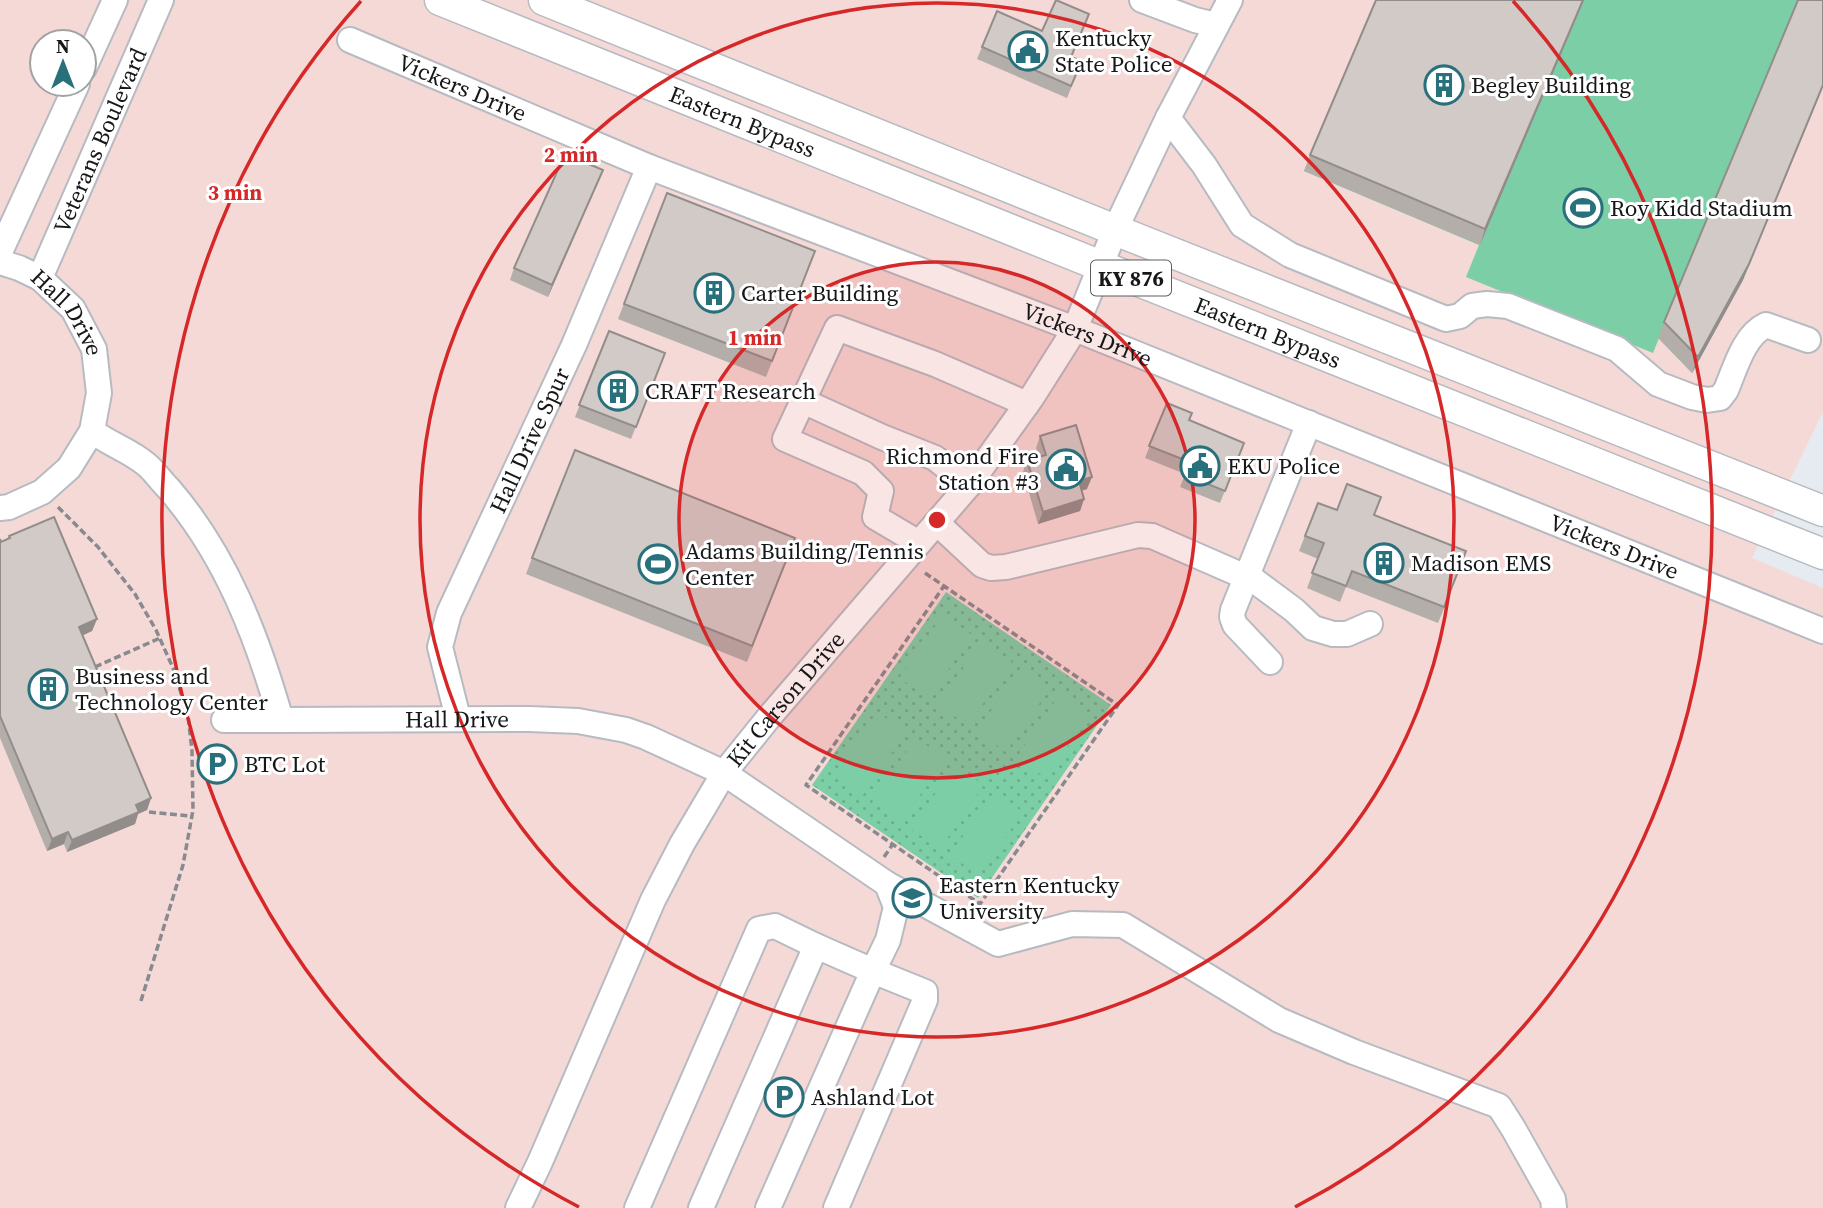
<svg xmlns="http://www.w3.org/2000/svg" width="1823" height="1208" font-family="'Source Serif 4',serif">
	<defs>
		<pattern id="park-dots" width="8" height="8" patternUnits="userSpaceOnUse" patternTransform="scale(1.75)"><rect width="8" height="8" fill="#7bcea5"/><path d="M2 2h.1M6 6h.1" fill="none" stroke="#6ab08d" stroke-width="1.8" stroke-linecap="round"/></pattern>
	</defs>
	<rect width="100%" height="100%" fill="#e6eaf1"/>
	<path fill="#f4d9d6" fill-rule="evenodd" d="M0,0h1823v412l-71,146 71,30v620h-1823zM42,42h42v42h-42z"/>
	<polygon fill="url(#park-dots)" points="946,592 1111,705 978,898 812,785"/>
	<g fill="#7bcea5">
		<polygon points="1377,0 1799,0 1823,84 1821,91 1743,280 1692,373 1659,338 1653,353 1466,277 1479,245 1304,171"/>
		<polygon points="943,615 972,635 929,698 899,678"/>
		<polygon points="982,641 1012,662 968,725 938,705"/>
		<polygon points="1021,668 1050,688 1006,752 977,731"/>
		<polygon points="1060,694 1089,715 1046,778 1016,758"/>
		<polygon points="877,712 906,732 863,795 833,775"/>
		<polygon points="916,738 945,758 902,822 872,802"/>
		<polygon points="955,765 984,785 940,849 911,829"/>
		<polygon points="994,792 1023,812 979,875 950,855"/>
	</g>
	<g fill="none" stroke-linecap="round" stroke-linejoin="round">
		<g stroke="#b7bbc1" stroke-width="28">
			<g id="minor">
				<polyline points="1142,0 1195,20 1216,25"/>
				<path id="s1" d="M350,40l299,127 426,162 748,302"/>
				<polyline points="84,68 115,0"/>
				<path d="M1168,118l36,47 38,60 48,30 156,64 14,-3 12,-10 15,-2 21,2 109,43 41,35 34,13 15,3 13,-2 6,-8c9,-21 18,-55 40,-65l42,15"/>
				<polyline points="0,252 77,84"/>
				<path id="s2" d="M0,262l19,6 21,10 33,31 21,40 5,44 -7,38 -23,37 -27,24 -33,15 -9,1"/>
				<path id="s3" d="M40,278l121,-278"/>
				<polyline points="803,401 882,437 935,458 969,485"/>
				<path id="s4" d="M92,431c17,13 39,20 55,34 8,7 14,16 22,24 57,66 88,147 112,231l248,-1 49,2 48,9 20,7 78,36 163,111 9,23 -8,33 -15,31 -57,-25 -115,262"/>
				<polyline points="937,523 982,565 991,568 1006,567 1138,535 1152,536 1255,581 1294,610 1313,628 1333,634 1347,634 1370,624"/>
				<polyline points="919,543 875,517 881,491 863,473 785,439 837,328 935,364 1027,404"/>
				<polyline points="1270,662 1235,625 1232,617 1233,610 1309,423"/>
				<path id="s5" d="M458,718l-18,-71 9,-34 125,-268 75,-178"/>
				<polyline points="224,720 281,720"/>
				<polyline points="887,884 998,944 1072,924 1123,925 1279,1020 1354,1052 1499,1106 1513,1128 1553,1199 1554,1208"/>
				<path id="s6" d="M518,1208l22,-46 113,-262 29,-56 42,-71 46,-57 199,-231 63,-88 43,-68 40,-99 53,-112 62,-118"/>
				<polyline points="637,1208 759,929 775,926 816,946"/>
				<polyline points="768,1208 873,971 925,992 925,1000 836,1208"/>
			</g>
		</g>
		<g stroke="#b7bbc1" stroke-width="33">
			<g id="major">
				<path id="s7" d="M440,0l661,266 722,288"/>
				<polyline points="544,0 1115,230 1823,511"/>
			</g>
		</g>
		<g stroke="#888a8f" stroke-width="3.5" stroke-dasharray="7 3.5" stroke-linecap="butt">
			<polyline points="58,507 98,547 135,594 156,630 173,668 188,715 192,751 193,810 183,865 140,1004"/>
			<polyline points="925,573 944,586 1118,705 980,904 806,785 944,586"/>
			<polyline points="95,667 160,638"/>
			<polyline points="149,812 191,816"/>
			<polyline points="884,857 893,844"/>
		</g>
		<use href="#minor" stroke="#fff" stroke-width="24"/>
		<use href="#major" stroke="#fff" stroke-width="30"/>
	</g>
	<g fill="#b4aeaa">
		<polygon points="1584,0 1480,245 1304,171 1310,155"/>
		<polygon points="1089,14 1071,57 1082,61 1067,98 977,59 982,47 1042,31"/>
		<polygon points="598,182 548,297 510,280 514,268"/>
		<polygon points="667,193 809,267 766,377 618,319"/>
		<polygon points="1743,280 1692,373 1658,338 1664,322"/>
		<polygon points="609,331 665,353 631,439 575,417"/>
		<polygon points="1167,403 1189,421 1244,443 1220,503 1180,487 1185,474 1145,458"/>
		<polygon points="1040,436 1087,489 1082,490 1084,499 1080,511 1038,524 1023,472 1027,460 1039,457 1036,448"/>
		<polygon points="1318,503 1337,510 1375,515 1461,567 1438,623 1346,587 1340,602 1307,588 1318,559 1299,551"/>
		<polygon points="9,536 97,619 92,631 83,635 151,798 147,810 138,814 135,824 67,852 64,844 47,851 0,738 0,539 1,542 8,540"/>
		<polygon points="790,553 747,662 526,574 532,558"/>
	</g>
	<g fill="#928d8b">
		<polygon points="1583,0 1584,0 1480,245 1485,229"/>
		<polygon points="1823,87 1743,280 1692,373 1698,357"/>
		<polygon points="603,170 598,182 548,297 552,285"/>
		<polygon points="1092,477 1087,489 1075,493 1079,481"/>
		<polygon points="1084,499 1080,511 1038,524 1043,512"/>
		<polygon points="97,619 92,631 75,639 79,627"/>
		<polygon points="151,798 147,810 138,814 135,824 67,852 72,840 136,805"/>
		<polygon points="68,832 64,844 47,851 52,839"/>
	</g>
	<g fill="#d1cac6" stroke="#928d8b" stroke-width="2">
		<polygon points="1056,0 1089,14 1071,57 1082,61 1071,86 982,47 997,11 1042,31"/>
		<polygon points="1376,0 1583,0 1485,229 1310,155"/>
		<polygon points="1798,0 1823,0 1823,85 1749,264 1698,357 1664,322"/>
		<polygon points="565,154 603,170 552,285 514,268"/>
		<polygon points="667,193 815,251 772,361 624,304"/>
		<polygon points="609,331 665,353 636,427 579,405"/>
		<polygon points="1167,403 1192,413 1189,420 1244,443 1225,491 1185,475 1190,462 1149,446"/>
		<polygon points="1076,425 1092,477 1079,481 1084,499 1043,512 1027,460 1046,455 1040,436"/>
		<polygon points="575,450 795,538 752,646 532,558"/>
		<polygon points="1347,484 1381,497 1374,515 1466,551 1444,607 1352,571 1346,586 1312,573 1324,543 1305,536 1318,503 1337,510"/>
		<polygon points="54,517 97,619 79,627 151,798 136,805 139,812 72,840 68,832 52,839 0,716 0,539 1,542 10,538 9,536"/>
	</g>
	<circle cx="937" cy="520" r="258" fill="#d62828" fill-opacity=".12"/>
	<g fill="none" stroke="#d62828" stroke-width="3.5">
		<circle cx="937" cy="520" r="258"/>
		<circle cx="937" cy="520" r="517"/>
		<path d="M579 1207A775 775 0 0 1 361 1M1513 1A775 775 0 0 1 1295 1207"/>
	</g>
	<defs>
		<g id="civic-ring" transform="scale(2.0125)"><circle r="9.5" fill="#fff" stroke="#29707d" stroke-width="1.5"/><path d="M-.6-6.5H3V-4.5H.6V-3L4-1V1h2V6H-6V1h2V-1L-.6-3ZM-1.2 2.5V6h2.4V2.5Z" fill="#29707d"/></g>
		<g id="building-ring" transform="scale(2.0125)"><circle r="9.5" fill="#fff" stroke="#29707d" stroke-width="1.5"/><path d="M-4-6H4V6H1V3H-1V6H-4ZM-2.5-4.3h1.7v1.8h-1.7ZM.8-4.3h1.7v1.8H.8ZM-2.5-1h1.7V.8h-1.7ZM.8-1h1.7V.8H.8Z" fill="#29707d"/></g>
		<g id="stadium-ring" transform="scale(2.0125)"><circle r="9.5" fill="#fff" stroke="#29707d" stroke-width="1.5"/><path d="M0-5a6.5 5 0 1 0 0 10a6.5 5 0 1 0 0-10ZM-3.5-1.8h7v3.6h-7Z" fill="#29707d"/></g>
		<g id="parking-ring" transform="scale(2.0125)"><circle r="9.5" fill="#fff" stroke="#29707d" stroke-width="1.5"/><path d="M-3.5-5.5H1a3.5 3.5 0 0 1 0 7H-1V5.5H-3.5ZM-1-3.4V-.6H.8a1.4 1.4 0 0 0 0-2.8Z" fill="#29707d"/></g>
		<g id="university-ring" transform="scale(2.0125)"><circle r="9.5" fill="#fff" stroke="#29707d" stroke-width="1.5"/><path d="M0-5L7-2L0 1L-7-2ZM-4 1L0 2.5L4 1V4Q0 6-4 4Z" fill="#29707d"/></g>
	</defs>
	<g fill-rule="evenodd">
		<use href="#civic-ring" x="1028" y="51"/>
		<use href="#building-ring" x="1444" y="85"/>
		<use href="#stadium-ring" x="1583" y="208"/>
		<use href="#building-ring" x="714" y="293"/>
		<use href="#building-ring" x="618" y="391"/>
		<use href="#civic-ring" x="1200" y="466"/>
		<use href="#civic-ring" x="1066" y="469"/>
		<use href="#building-ring" x="1384" y="563"/>
		<use href="#stadium-ring" x="658" y="564"/>
		<use href="#building-ring" x="48" y="689"/>
		<use href="#parking-ring" x="217" y="764"/>
		<use href="#university-ring" x="912" y="898"/>
		<use href="#parking-ring" x="784" y="1097"/>
	</g>
	<g text-anchor="middle" dominant-baseline="central" stroke-width="6" stroke-linejoin="round" paint-order="stroke">
		<rect fill="#fff" stroke="#5c5d5e" stroke-width="2" x="1091" y="260.5" width="80" height="35" rx="5"/>
		<g font-size="21" font-weight="bold" fill="#161719">
			<text x="1131" y="278">KY 876</text>
		</g>
		<g font-size="23" fill="#161719" stroke="#fff" text-anchor="start">
			<text x="1055" y="38">Kentucky<tspan x="1055" dy="26">State Police</tspan></text>
			<text x="1471" y="85">Begley Building</text>
			<text x="1610" y="208">Roy Kidd Stadium</text>
			<text x="741" y="293">Carter Building</text>
			<text x="645" y="391">CRAFT Research</text>
			<text x="1039" y="456" text-anchor="end">Richmond Fire<tspan x="1039" dy="26">Station #3</tspan></text>
			<text x="1227" y="466">EKU Police</text>
			<text x="685" y="551">Adams Building/Tennis<tspan x="685" dy="26">Center</tspan></text>
			<text x="1411" y="563">Madison EMS</text>
			<text x="75" y="676">Business and<tspan x="75" dy="26">Technology Center</tspan></text>
			<text x="244" y="764">BTC Lot</text>
			<text x="939" y="885">Eastern Kentucky<tspan x="939" dy="26">University</tspan></text>
			<text x="811" y="1097">Ashland Lot</text>
		</g>
		<g font-size="23" fill="#161719" stroke="#fff">
			<text stroke="none"><textPath href="#s1" startOffset="122">Vickers Drive</textPath></text>
			<text stroke="none"><textPath href="#s7" startOffset="326">Eastern Bypass</textPath></text>
			<text stroke="none"><textPath href="#s3" startOffset="150">Veterans Boulevard</textPath></text>
			<text stroke="none"><textPath href="#s2" startOffset="88">Hall Drive</textPath></text>
			<text stroke="none"><textPath href="#s7" startOffset="892">Eastern Bypass</textPath></text>
			<text stroke="none"><textPath href="#s1" startOffset="794">Vickers Drive</textPath></text>
			<text stroke="none"><textPath href="#s5" startOffset="299">Hall Drive Spur</textPath></text>
			<text stroke="none"><textPath href="#s1" startOffset="1362">Vickers Drive</textPath></text>
			<text stroke="none"><textPath href="#s6" startOffset="578">Kit Carson Drive</textPath></text>
			<text stroke="none"><textPath href="#s4" startOffset="532">Hall Drive</textPath></text>
		</g>
	</g>
	<circle cx="937" cy="520" r="10" fill="#d62828" stroke="#fff" stroke-width="3.5"/>
	<g font-size="21" text-anchor="middle" font-weight="bold" fill="#d62828" stroke="#fff" stroke-width="6" stroke-linejoin="round" paint-order="stroke">
		<text x="571" y="162">2 min</text>
		<text x="235" y="200">3 min</text>
		<text x="755" y="345">1 min</text>
	</g>
	<g transform="translate(63 63)"><circle r="33" fill="#ffffff" stroke="#a2a2a3" stroke-width="2"/>
	<path d="M0-5L12 26L0 18L-12 26Z" fill="#29707d"/>
	<text y="-10" font-size="19" font-weight="bold" text-anchor="middle" fill="#161719">N</text>
	</g>
</svg>
